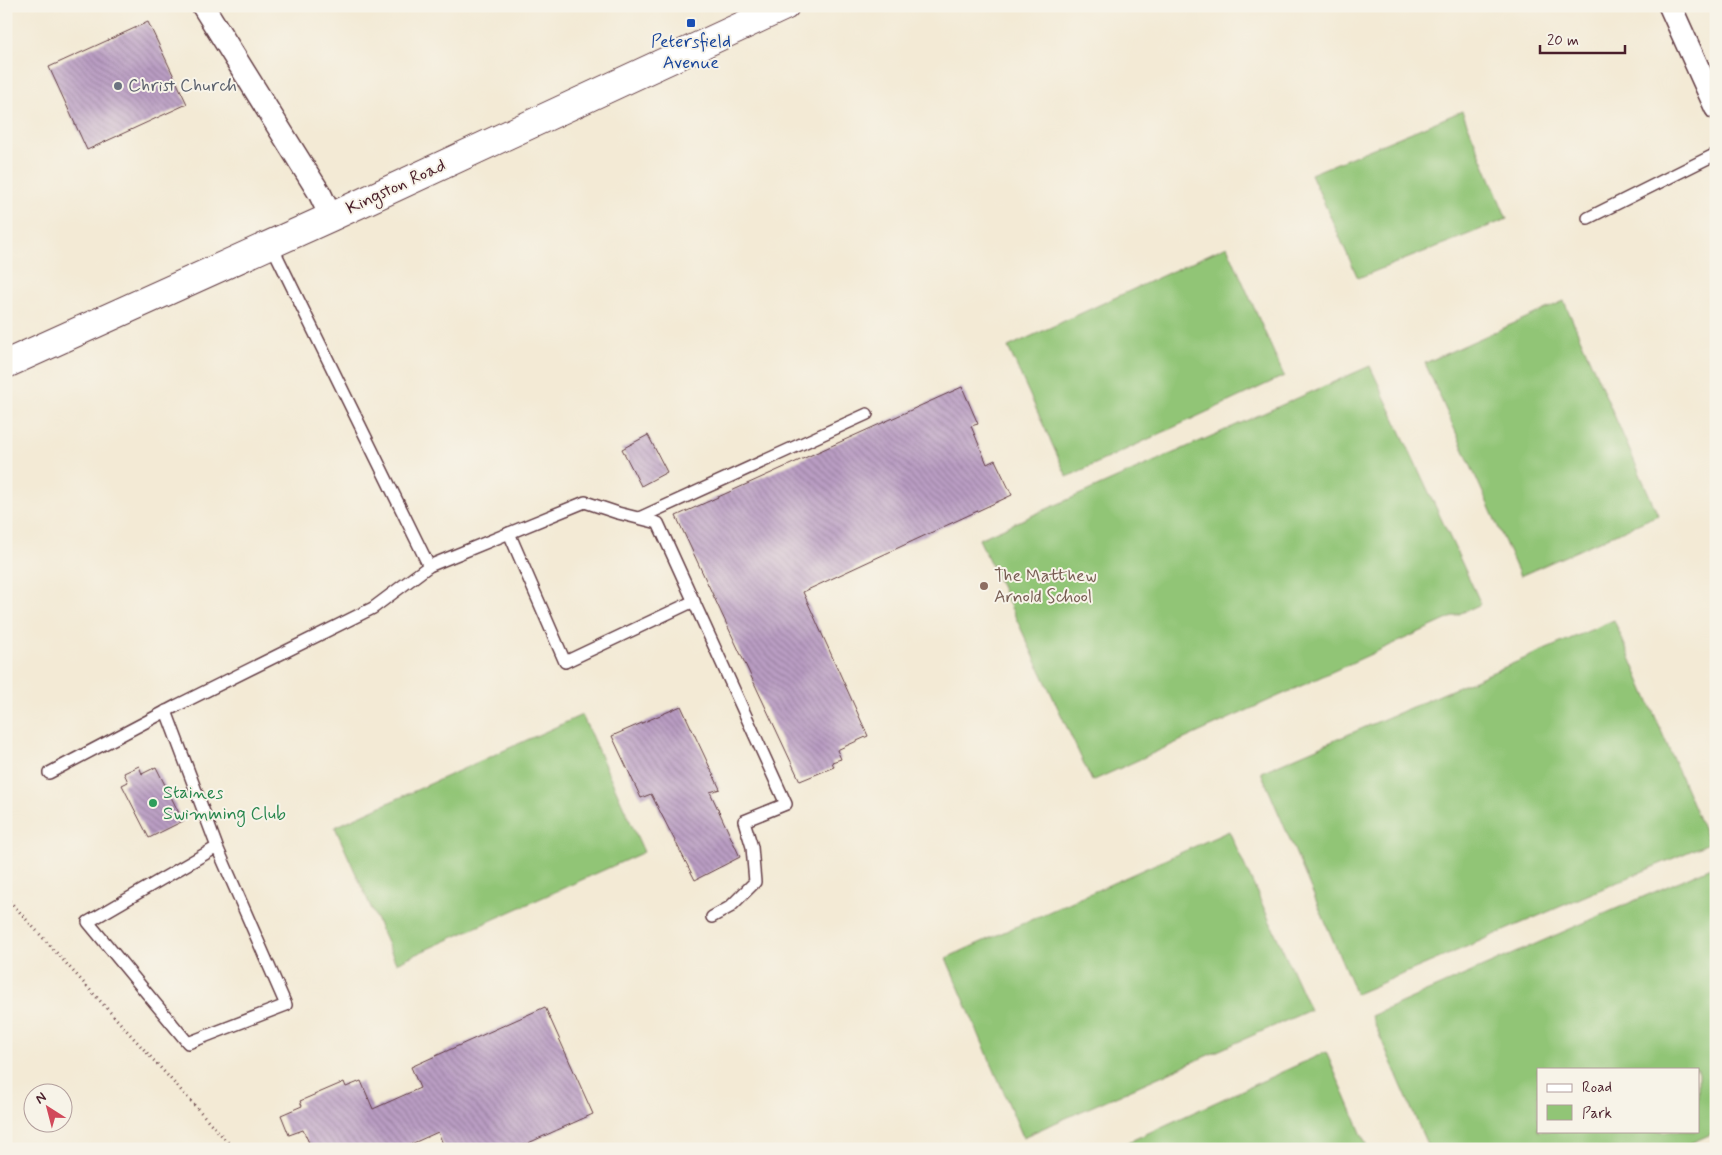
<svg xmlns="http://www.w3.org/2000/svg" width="1722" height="1155" font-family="Mynerve,sans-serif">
	<defs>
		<pattern id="building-back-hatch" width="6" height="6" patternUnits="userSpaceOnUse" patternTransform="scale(1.25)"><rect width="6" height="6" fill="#b99dc3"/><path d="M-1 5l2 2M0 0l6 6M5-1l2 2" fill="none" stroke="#987f9f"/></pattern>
	</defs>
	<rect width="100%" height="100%" fill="#f7f3e8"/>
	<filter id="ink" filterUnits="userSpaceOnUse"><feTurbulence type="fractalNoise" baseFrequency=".02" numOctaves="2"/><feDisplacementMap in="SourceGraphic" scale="10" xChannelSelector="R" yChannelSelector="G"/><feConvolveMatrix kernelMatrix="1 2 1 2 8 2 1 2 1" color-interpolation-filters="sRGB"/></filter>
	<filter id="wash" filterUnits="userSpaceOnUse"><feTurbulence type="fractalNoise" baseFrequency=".0096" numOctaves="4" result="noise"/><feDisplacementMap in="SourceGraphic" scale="20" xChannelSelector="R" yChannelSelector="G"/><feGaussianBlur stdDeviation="1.12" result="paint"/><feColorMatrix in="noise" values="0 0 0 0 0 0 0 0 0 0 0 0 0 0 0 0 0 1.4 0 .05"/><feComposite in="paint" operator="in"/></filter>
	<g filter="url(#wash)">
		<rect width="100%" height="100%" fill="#f3ead5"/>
		<g fill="#91c576" stroke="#6e7250" fill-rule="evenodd">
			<polygon points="1462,111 1507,219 1358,278 1311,174"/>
			<polygon points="1227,246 1284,376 1067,477 1008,347"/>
			<polygon points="1564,301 1658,515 1520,576 1425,363"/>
			<polygon points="1370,366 1481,604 1092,781 979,539"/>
			<polygon points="1614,620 1709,843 1356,994 1261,772"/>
			<polygon points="582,715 644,852 396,963 335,827"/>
			<polygon points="1229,831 1310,1010 1023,1137 946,958"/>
			<path d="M1716,865v267l-39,17h-248l-58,-133zM1538,1069h160v62h-160z"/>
			<polygon points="1326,1052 1368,1149 1113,1149"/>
		</g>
		<g id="blocks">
			<g fill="url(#building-back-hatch)">
				<polygon points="148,22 187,104 87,150 49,67"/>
				<polygon points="962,387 978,424 971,426 987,464 995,460 1012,495 803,592 868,736 837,750 841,759 832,762 834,767 800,781 676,516"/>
				<polygon points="648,435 667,472 641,486 622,449"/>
				<polygon points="681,706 720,789 710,792 740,857 695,880 651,794 641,798 612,736"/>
				<polygon points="139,766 142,774 156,767 183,821 149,838 122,785 128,782 124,773"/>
				<polygon points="545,1007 593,1114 515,1149 445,1149 438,1132 400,1149 312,1149 303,1130 289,1135 281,1115 302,1106 300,1101 344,1082 346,1087 361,1081 373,1109 420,1088 411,1067"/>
			</g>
		</g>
	</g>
	<g filter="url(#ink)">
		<use href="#blocks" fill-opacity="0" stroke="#633d44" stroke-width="1"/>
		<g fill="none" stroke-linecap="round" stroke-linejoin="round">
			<g stroke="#633d44" stroke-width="14">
				<g id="service">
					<polyline points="1588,218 1716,154"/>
					<polyline points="271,244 429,566"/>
					<polyline points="639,518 867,414"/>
					<polyline points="509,533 565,662 694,601"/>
					<polyline points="166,711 217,847 286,1005 188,1043 88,922 217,847"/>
					<polyline points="49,773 176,706 373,608 429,566 585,502 618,513 658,523 786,804 744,821 752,847 755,882 730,907 712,917"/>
				</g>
			</g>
			<g stroke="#633d44" stroke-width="25">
				<g id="minor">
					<polyline points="203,6 320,194 331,217"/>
					<polyline points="1670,6 1716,108"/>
				</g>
			</g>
			<g stroke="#633d44" stroke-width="30">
				<polyline id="tertiary" points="6,364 331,217 785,6"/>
			</g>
			<polyline stroke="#633d44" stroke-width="3" stroke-dasharray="1 4" stroke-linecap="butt" points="6,897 234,1149"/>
			<use href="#service" stroke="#fff" stroke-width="11"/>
			<use href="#minor" stroke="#fff" stroke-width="22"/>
			<use href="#tertiary" stroke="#fff" stroke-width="28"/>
		</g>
	</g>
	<rect fill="#1a4fb4" stroke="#f7f3e8" stroke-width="2" x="686" y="18" width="10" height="10" rx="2.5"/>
	<circle fill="#6b7280" stroke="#f7f3e8" stroke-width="2" cx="118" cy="86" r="5"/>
	<circle fill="#8d6e63" stroke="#f7f3e8" stroke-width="2" cx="984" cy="586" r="5"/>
	<circle fill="#2e9e5b" stroke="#f7f3e8" stroke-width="2" cx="153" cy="803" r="5"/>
	<g text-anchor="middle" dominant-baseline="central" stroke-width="4" stroke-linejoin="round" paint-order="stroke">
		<g font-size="18" fill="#164399" stroke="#f7f3e8">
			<text x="691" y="42">Petersfield<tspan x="691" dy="21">Avenue</tspan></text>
		</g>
		<g font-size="18" fill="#5b616d" stroke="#f7f3e8" text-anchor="start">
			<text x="128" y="86">Christ Church</text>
		</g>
		<g font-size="18" fill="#4a1f2b" stroke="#f7f3e8">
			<text transform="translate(396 187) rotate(-25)">Kingston Road</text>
		</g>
		<g font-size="18" fill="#785e54" stroke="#f7f3e8" text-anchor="start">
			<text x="994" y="576">The Matthew<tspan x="994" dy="21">Arnold School</tspan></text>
		</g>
		<g font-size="18" fill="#27864d" stroke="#f7f3e8" text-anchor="start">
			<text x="163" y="793">Staines<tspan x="163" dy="21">Swimming Club</tspan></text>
		</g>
	</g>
	<rect width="1722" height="1155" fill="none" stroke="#f7f3e8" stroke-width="25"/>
	<rect x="1537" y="1068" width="162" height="65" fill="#f7f3e8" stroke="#b29e9c"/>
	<rect x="1547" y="1084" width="25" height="8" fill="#ffffff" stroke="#b29e9c"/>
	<text x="1582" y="1092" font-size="15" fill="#4a1f2b">Road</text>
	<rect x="1547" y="1105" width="25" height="15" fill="#91c576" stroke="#b29e9c"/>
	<text x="1582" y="1118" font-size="15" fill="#4a1f2b">Park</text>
	<g transform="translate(48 1108) rotate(324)"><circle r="24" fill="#f7f3e8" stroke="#b29e9c"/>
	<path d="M0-4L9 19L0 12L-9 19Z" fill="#d1495b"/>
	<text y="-8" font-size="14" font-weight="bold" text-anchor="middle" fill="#4a1f2b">N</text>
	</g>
	<path d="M1540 45v8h85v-8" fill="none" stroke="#4a1f2b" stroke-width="2.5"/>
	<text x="1547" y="45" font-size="15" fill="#4a1f2b" stroke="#f7f3e8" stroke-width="4" paint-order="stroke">20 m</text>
</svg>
